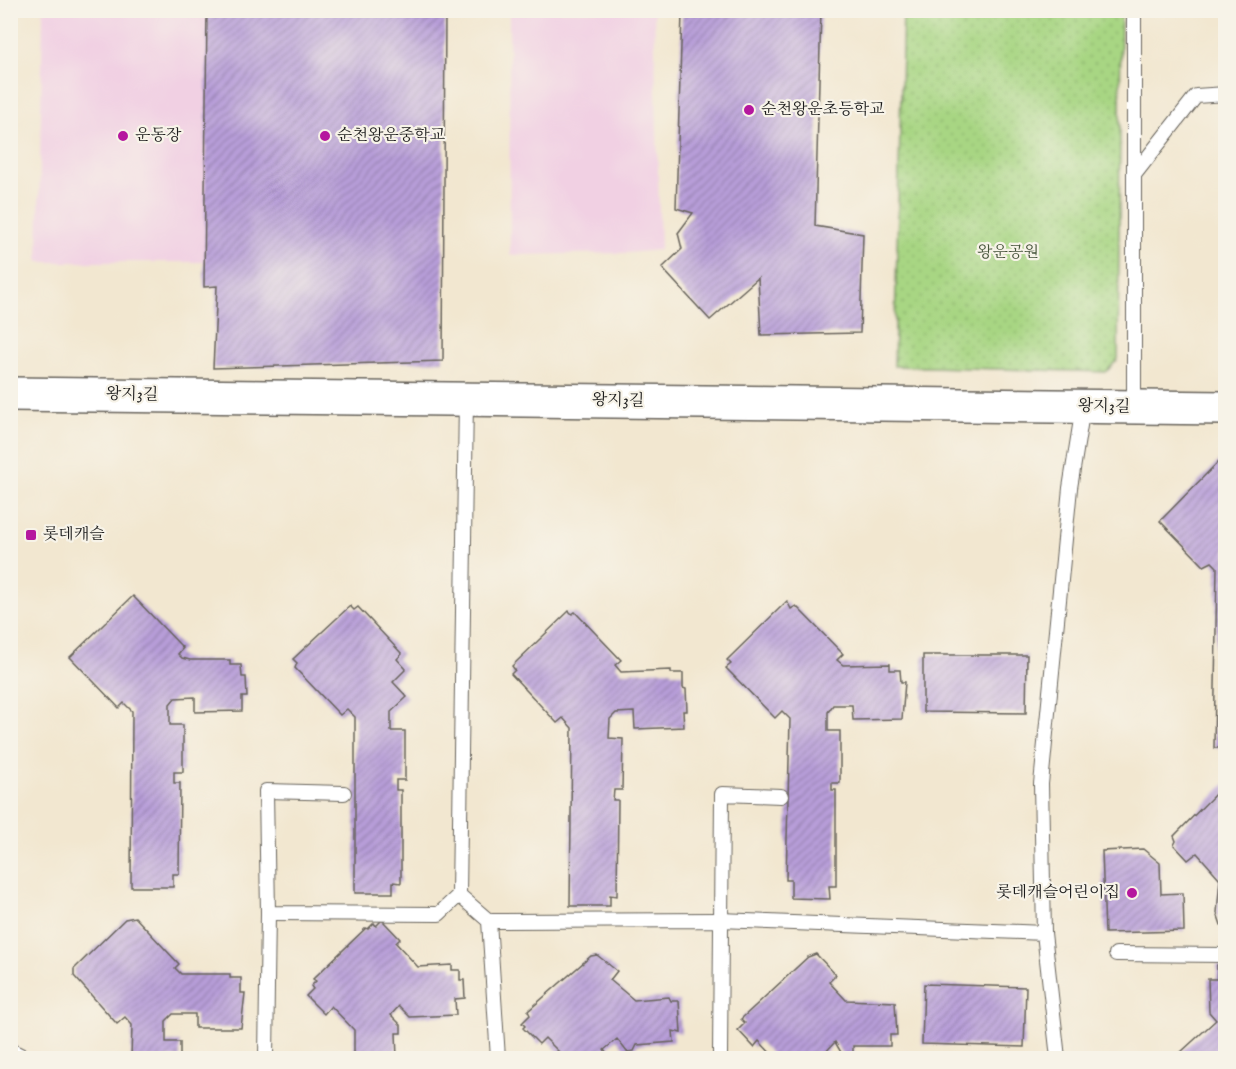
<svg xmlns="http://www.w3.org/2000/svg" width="1236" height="1069" font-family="'IM FELL English','Noto Serif KR',serif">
	<defs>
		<pattern id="grass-dots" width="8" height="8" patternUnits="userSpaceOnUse" patternTransform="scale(1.5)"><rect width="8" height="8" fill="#a8d683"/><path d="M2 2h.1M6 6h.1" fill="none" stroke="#90b771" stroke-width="1.8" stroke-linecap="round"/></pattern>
		<pattern id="building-hatch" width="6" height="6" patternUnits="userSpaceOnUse" patternTransform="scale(1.5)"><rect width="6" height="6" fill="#b89ed9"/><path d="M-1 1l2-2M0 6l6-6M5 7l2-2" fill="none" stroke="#9580af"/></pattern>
	</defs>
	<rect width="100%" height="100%" fill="#f7f3e8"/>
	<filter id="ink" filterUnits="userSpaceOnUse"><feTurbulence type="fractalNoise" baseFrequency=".0167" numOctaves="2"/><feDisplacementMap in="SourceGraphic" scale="12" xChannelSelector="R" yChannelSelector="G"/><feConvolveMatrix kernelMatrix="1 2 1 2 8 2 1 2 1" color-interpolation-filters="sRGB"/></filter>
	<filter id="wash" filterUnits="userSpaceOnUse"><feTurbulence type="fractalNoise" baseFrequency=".008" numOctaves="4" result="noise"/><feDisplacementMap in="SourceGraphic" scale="24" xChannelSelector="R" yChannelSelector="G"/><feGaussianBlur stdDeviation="1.35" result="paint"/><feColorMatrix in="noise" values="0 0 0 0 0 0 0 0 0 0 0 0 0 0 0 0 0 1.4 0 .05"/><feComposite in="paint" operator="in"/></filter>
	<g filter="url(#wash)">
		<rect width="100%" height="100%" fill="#f2e7d0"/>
		<g fill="#f1d0e3">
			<polygon points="43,11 207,11 204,262 38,262"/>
			<polygon points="509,11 654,11 660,250 627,253 510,255"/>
		</g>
		<polygon fill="url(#grass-dots)" stroke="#627950" stroke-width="1.5" points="903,11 1121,11 1118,359 1106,372 894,366"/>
		<g id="blocks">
			<g fill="url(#building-hatch)">
				<polygon points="207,10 445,10 443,361 213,368 217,286 204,287"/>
				<polygon points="706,10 821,10 815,226 863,234 860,333 761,335 758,278 710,320 662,268 682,249 678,233 693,213 676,208 682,13"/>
				<polygon points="1223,457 1226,459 1226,748 1214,748 1217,567 1212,562 1204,566 1160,521"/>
				<polygon points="133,596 183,648 178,654 182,658 190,660 230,660 230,665 241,665 242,677 246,677 247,697 242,697 242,711 195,712 195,697 175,698 170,704 170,725 183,725 183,772 174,772 174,783 180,783 179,874 173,874 173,887 131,887 132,711 124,703 119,708 70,657"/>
				<polygon points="787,601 791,609 796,606 843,654 837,660 843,665 890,664 890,670 900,670 901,682 905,682 902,719 853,720 852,705 833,705 828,712 828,731 840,731 840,783 832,783 832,790 836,790 836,886 829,886 830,899 791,898 791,880 786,880 790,719 782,711 775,718 726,668 731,664 727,660"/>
				<polygon points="350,606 354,610 358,607 402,654 397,659 406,669 393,682 407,697 391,712 391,731 405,731 405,780 396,780 396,790 401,790 401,883 393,882 393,893 355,893 355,717 347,709 340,715 295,668 297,663 293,659"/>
				<polygon points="569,611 572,614 575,612 621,660 615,665 621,672 671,670 671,673 683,673 683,688 686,689 687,711 683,711 684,727 635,729 634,712 616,713 610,719 609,738 623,739 622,790 614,790 613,800 618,800 617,896 610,895 610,906 570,906 572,728 563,718 557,723 511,674 515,670 512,666"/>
				<polygon points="923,655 1027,655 1026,713 923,712"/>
				<polygon points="1226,783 1226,924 1221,925 1217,913 1220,879 1197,853 1188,860 1174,845 1176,841 1174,836"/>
				<polygon points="1143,849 1160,863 1161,894 1183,893 1184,931 1105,933 1102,851"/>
				<polygon points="135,917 179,964 175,968 181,974 230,974 230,978 241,978 241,993 245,993 241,1028 195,1028 195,1014 173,1014 166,1021 166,1042 180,1042 180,1058 131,1058 132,1025 125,1017 117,1024 74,976 74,969 125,919"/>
				<polygon points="382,920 400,939 396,943 418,967 452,965 452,970 460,970 460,980 464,980 465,998 455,999 456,1015 410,1017 399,1006 391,1015 401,1025 401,1033 396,1033 397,1058 354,1058 354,1030 331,1006 324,1014 306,996 313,989 311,986 316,981 313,979 366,928 368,929 374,923 376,926"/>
				<polygon points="816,954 836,975 829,982 846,1000 895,1002 897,1035 890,1035 890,1046 853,1046 853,1054 849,1056 842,1054 835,1042 823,1055 830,1058 775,1058 759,1041 754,1047 738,1030 745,1023 741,1019 808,957"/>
				<polygon points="597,955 617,971 610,980 634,1000 669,997 671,1001 679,1001 681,1033 673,1031 674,1042 637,1045 634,1051 627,1052 617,1039 604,1050 610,1058 565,1058 545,1038 539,1044 523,1028 525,1026 522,1023 530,1015 528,1011 591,956"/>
				<polygon points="1217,965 1226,965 1226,1058 1187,1058 1181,1052 1216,1020 1209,1012 1208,979 1217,979"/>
				<polygon points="924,984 1026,987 1024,1047 922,1044"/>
			</g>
		</g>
	</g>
	<g filter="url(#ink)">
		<use href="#blocks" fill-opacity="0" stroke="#67635b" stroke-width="1.5"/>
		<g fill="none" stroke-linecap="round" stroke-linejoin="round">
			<g stroke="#67635b" stroke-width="16">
				<g id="service">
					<polyline points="1134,10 1134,407"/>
					<polyline points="1134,175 1196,96 1226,94"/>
					<polyline points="344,793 266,791 268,913 439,914 459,895 466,399"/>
					<polyline points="459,895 489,921 498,1058"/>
					<polyline points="489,921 720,920 1044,933 1058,1058"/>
					<polyline points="1044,933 1041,784 1070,488 1083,407"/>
					<polyline points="1116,954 1226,955"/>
					<polyline points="10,1050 26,1058"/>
					<polyline points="266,1058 268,913"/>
					<polyline points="720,1058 722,794 781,796"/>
				</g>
			</g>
			<g stroke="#67635b" stroke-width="36">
				<polyline id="tertiary" points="10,394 1226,408"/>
			</g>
			<use href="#service" stroke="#fff" stroke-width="14"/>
			<use href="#tertiary" stroke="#fff" stroke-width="33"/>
		</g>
	</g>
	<g fill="#b5179e" stroke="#f7f3e8" stroke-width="2">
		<circle cx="749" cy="110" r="6"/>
		<circle cx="123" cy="136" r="6"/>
		<circle cx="325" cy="136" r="6"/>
		<rect x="25" y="529" width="12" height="12" rx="3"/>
		<circle cx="1132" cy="893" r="6"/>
	</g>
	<g text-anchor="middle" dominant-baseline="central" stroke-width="4.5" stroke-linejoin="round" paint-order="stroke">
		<g font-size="16" fill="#1c1c1c" stroke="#f7f3e8" text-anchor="start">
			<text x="761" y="110">순천왕운초등학교</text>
			<text x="135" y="136">운동장</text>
			<text x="337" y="136">순천왕운중학교</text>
			<text x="43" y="535">롯데캐슬</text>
			<text x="1120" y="893" text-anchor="end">롯데캐슬어린이집</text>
		</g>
		<g font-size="16" fill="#46543b" stroke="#f7f3e8">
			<text x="1008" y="253">왕운공원</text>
		</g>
		<g font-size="16" fill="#1c1c1c" stroke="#f7f3e8">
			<text transform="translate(132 395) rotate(1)">왕지3길</text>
			<text transform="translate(618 401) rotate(1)">왕지3길</text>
			<text transform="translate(1104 407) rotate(1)">왕지3길</text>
		</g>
	</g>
	<rect width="1236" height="1069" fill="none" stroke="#f7f3e8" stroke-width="36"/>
</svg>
